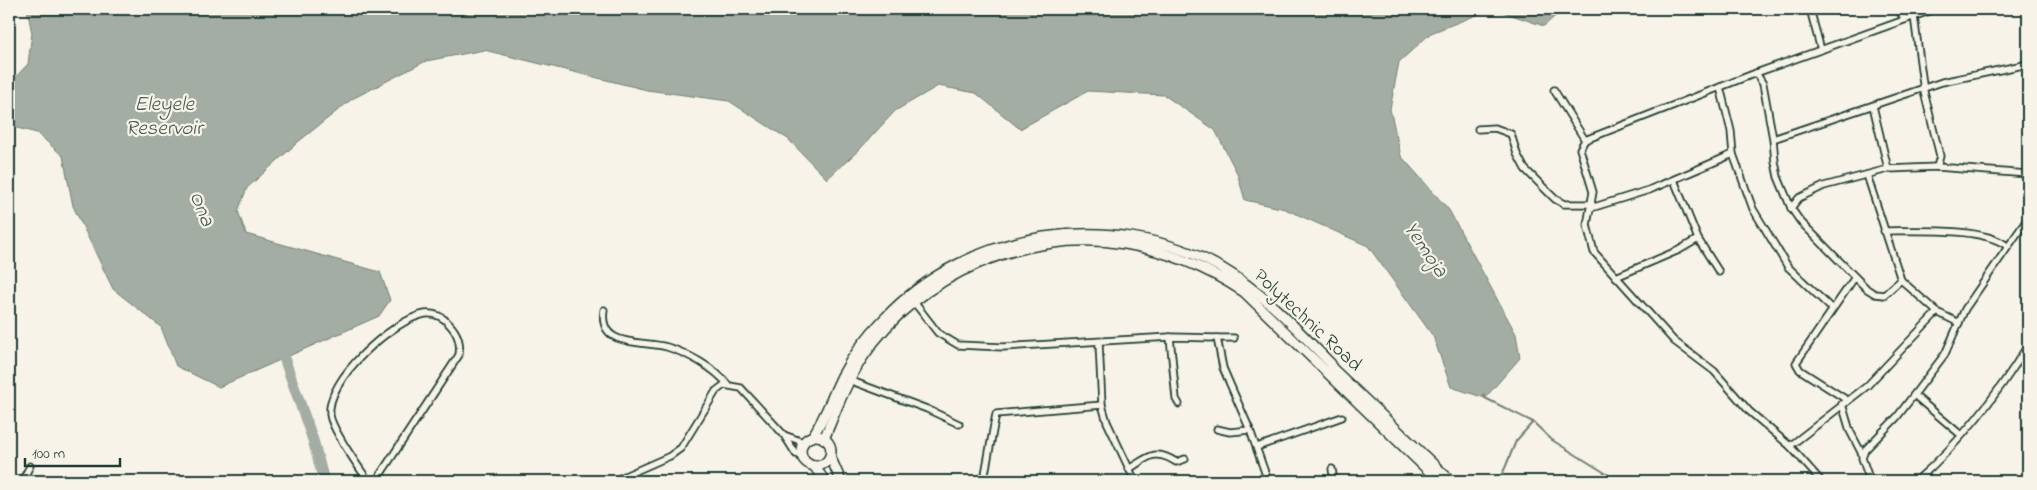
<svg xmlns="http://www.w3.org/2000/svg" width="2037" height="490" font-family="'Indie Flower',sans-serif">
	<rect width="100%" height="100%" fill="#f7f3e8"/>
	<filter id="ink" filterUnits="userSpaceOnUse"><feTurbulence type="fractalNoise" baseFrequency=".02" numOctaves="2"/><feDisplacementMap in="SourceGraphic" scale="10" xChannelSelector="R" yChannelSelector="G"/><feConvolveMatrix kernelMatrix="1 2 1 2 8 2 1 2 1" color-interpolation-filters="sRGB"/></filter>
	<g filter="url(#ink)">
		<g fill="#a4ada3" stroke="#6f8077">
			<polygon points="27,9 1492,9 1431,33 1399,62 1390,109 1401,156 1449,210 1516,334 1520,358 1485,398 1451,387 1433,336 1368,246 1285,209 1245,200 1237,173 1215,130 1164,95 1088,91 1020,129 976,93 938,86 895,111 860,149 827,179 788,139 729,101 647,90 484,50 426,61 352,99 298,142 247,188 238,211 246,234 380,272 390,300 379,316 219,387 176,366 161,327 113,289 73,206 63,156 37,133 9,126 9,84 28,64 32,33"/>
			<polygon points="1494,9 1563,9 1544,26"/>
		</g>
		<g fill="none" stroke-linecap="round" stroke-linejoin="round">
			<g stroke="#6f8077" stroke-width="2">
				<polyline points="1484,395 1485,398 1533,422 1552,440 1618,481"/>
				<polyline points="1498,481 1505,468 1516,441 1533,422"/>
			</g>
			<polyline stroke="#a4ada3" stroke-width="11" points="272,348 284,358 313,440 324,481"/>
			<g stroke="#1f3d34" stroke-width="9">
				<g id="minor">
					<polyline points="1810,9 1821,50"/>
					<polyline points="1897,9 1905,19"/>
					<polyline points="1914,16 1924,92 1940,156 1937,167"/>
					<polyline points="1756,73 1763,84 1773,139 1775,162 1778,177 1791,208 1800,221 1867,289 1875,294 1884,295 1901,280"/>
					<polyline points="1720,87 1731,131 1733,154 1753,209 1788,267 1832,309"/>
					<polyline points="1554,90 1585,140"/>
					<polyline points="1873,106 1888,169"/>
					<polyline points="1478,129 1495,128 1511,134 1517,154 1525,169 1555,199 1564,204 1592,204"/>
					<polyline points="1773,139 1942,82 2028,64"/>
					<polyline points="1867,175 1901,280 1937,312 1959,323"/>
					<polyline points="1674,180 1698,239 1719,272"/>
					<polyline points="1591,208 1649,190 1733,154"/>
					<polyline points="1791,208 1799,198 1824,186 1888,169 1937,167 2028,174"/>
					<path d="M1884,231c31,0 99,-4 123,15"/>
					<polyline points="1616,277 1679,250 1698,239"/>
					<polyline points="914,302 938,333 958,345 1003,347 1170,337 1217,338 1223,368 1250,430 1268,481"/>
					<path d="M604,310c-6,39 39,30 63,37 20,6 48,21 61,38"/>
					<polyline points="1170,337 1176,399 1179,404"/>
					<polyline points="1217,338 1234,338"/>
					<polyline points="1099,343 1102,405 1107,422 1135,481"/>
					<polyline points="849,380 927,409 959,424"/>
					<polyline points="1914,395 1961,435"/>
					<polyline points="1847,400 1800,370 1796,363 1855,277"/>
					<polyline points="1842,404 1850,431 1862,454"/>
					<polyline points="1217,429 1230,432 1250,430"/>
					<polyline points="784,435 803,442 809,439"/>
					<polyline points="1790,446 1867,386 1937,312"/>
					<polyline points="1257,447 1342,417"/>
					<path d="M1129,469c19,-12 26,-21 47,-7l9,-3"/>
					<polyline points="1332,469 1334,481"/>
					<polyline points="22,481 30,466"/>
					<path d="M368,481c-9,-14 -36,-51 -38,-66 -5,-35 64,-96 95,-101 10,-1 18,3 24,10 9,9 12,19 10,31l-83,126"/>
					<polyline points="613,481 670,456 681,448 716,391 724,385 741,388 784,435 796,454 801,452"/>
					<polyline points="980,481 985,474 996,414 1102,405"/>
					<polyline points="1821,481 1790,446 1749,411 1714,371 1674,341 1594,252 1587,225 1593,192 1580,149 1585,140 1756,73 1935,9"/>
					<polyline points="1870,481 1862,458 1865,450 1897,417 1945,354 1965,309 2028,218"/>
					<path d="M1916,481c44,-38 82,-87 112,-136"/>
				</g>
			</g>
			<g stroke="#1f3d34" stroke-width="12">
				<g id="primary">
					<circle cx="816" cy="451" r="15"/>
					<path d="M812,437c13,-19 20,-41 30,-61 11,-21 26,-41 43,-58 84,-89 228,-110 335,-51 43,25 77,62 111,97v3l120,114"/>
					<path d="M824,439c12,-29 22,-56 39,-82 55,-83 165,-129 262,-113 43,7 83,24 119,48l195,189"/>
					<polyline points="830,456 841,481"/>
					<polyline points="814,466 825,481"/>
				</g>
			</g>
			<use href="#minor" stroke="#f7f3e8" stroke-width="5.5"/>
			<use href="#primary" stroke="#f7f3e8" stroke-width="9"/>
		</g>
	</g>
	<g text-anchor="middle" dominant-baseline="central" stroke-width="4.5" stroke-linejoin="round" paint-order="stroke">
		<g font-size="20" fill="#1f3d34" stroke="#f7f3e8">
			<text transform="translate(1307 321) rotate(43)">Polytechnic Road</text>
		</g>
		<g font-size="21" font-style="italic" fill="#405950" stroke="#f7f3e8">
			<text x="164" y="105">Eleyele<tspan x="164" dy="24">Reservoir</tspan></text>
			<text transform="translate(201 209) rotate(68)">Ona</text>
			<text transform="translate(1425 250) rotate(56)">Yemoja</text>
		</g>
	</g>
	<rect width="2037" height="490" fill="none" stroke="#f7f3e8" stroke-width="30"/>
	<rect x="15" y="15" width="2007" height="460" fill="none" stroke="#1f3d34" stroke-width="2" filter="url(#ink)"/>
	<path d="M25 458v8h95v-8" fill="none" stroke="#1f3d34" stroke-width="2.5"/>
	<text x="32" y="458" font-size="15" fill="#1f3d34" stroke="#f7f3e8" stroke-width="4" paint-order="stroke">100 m</text>
</svg>
